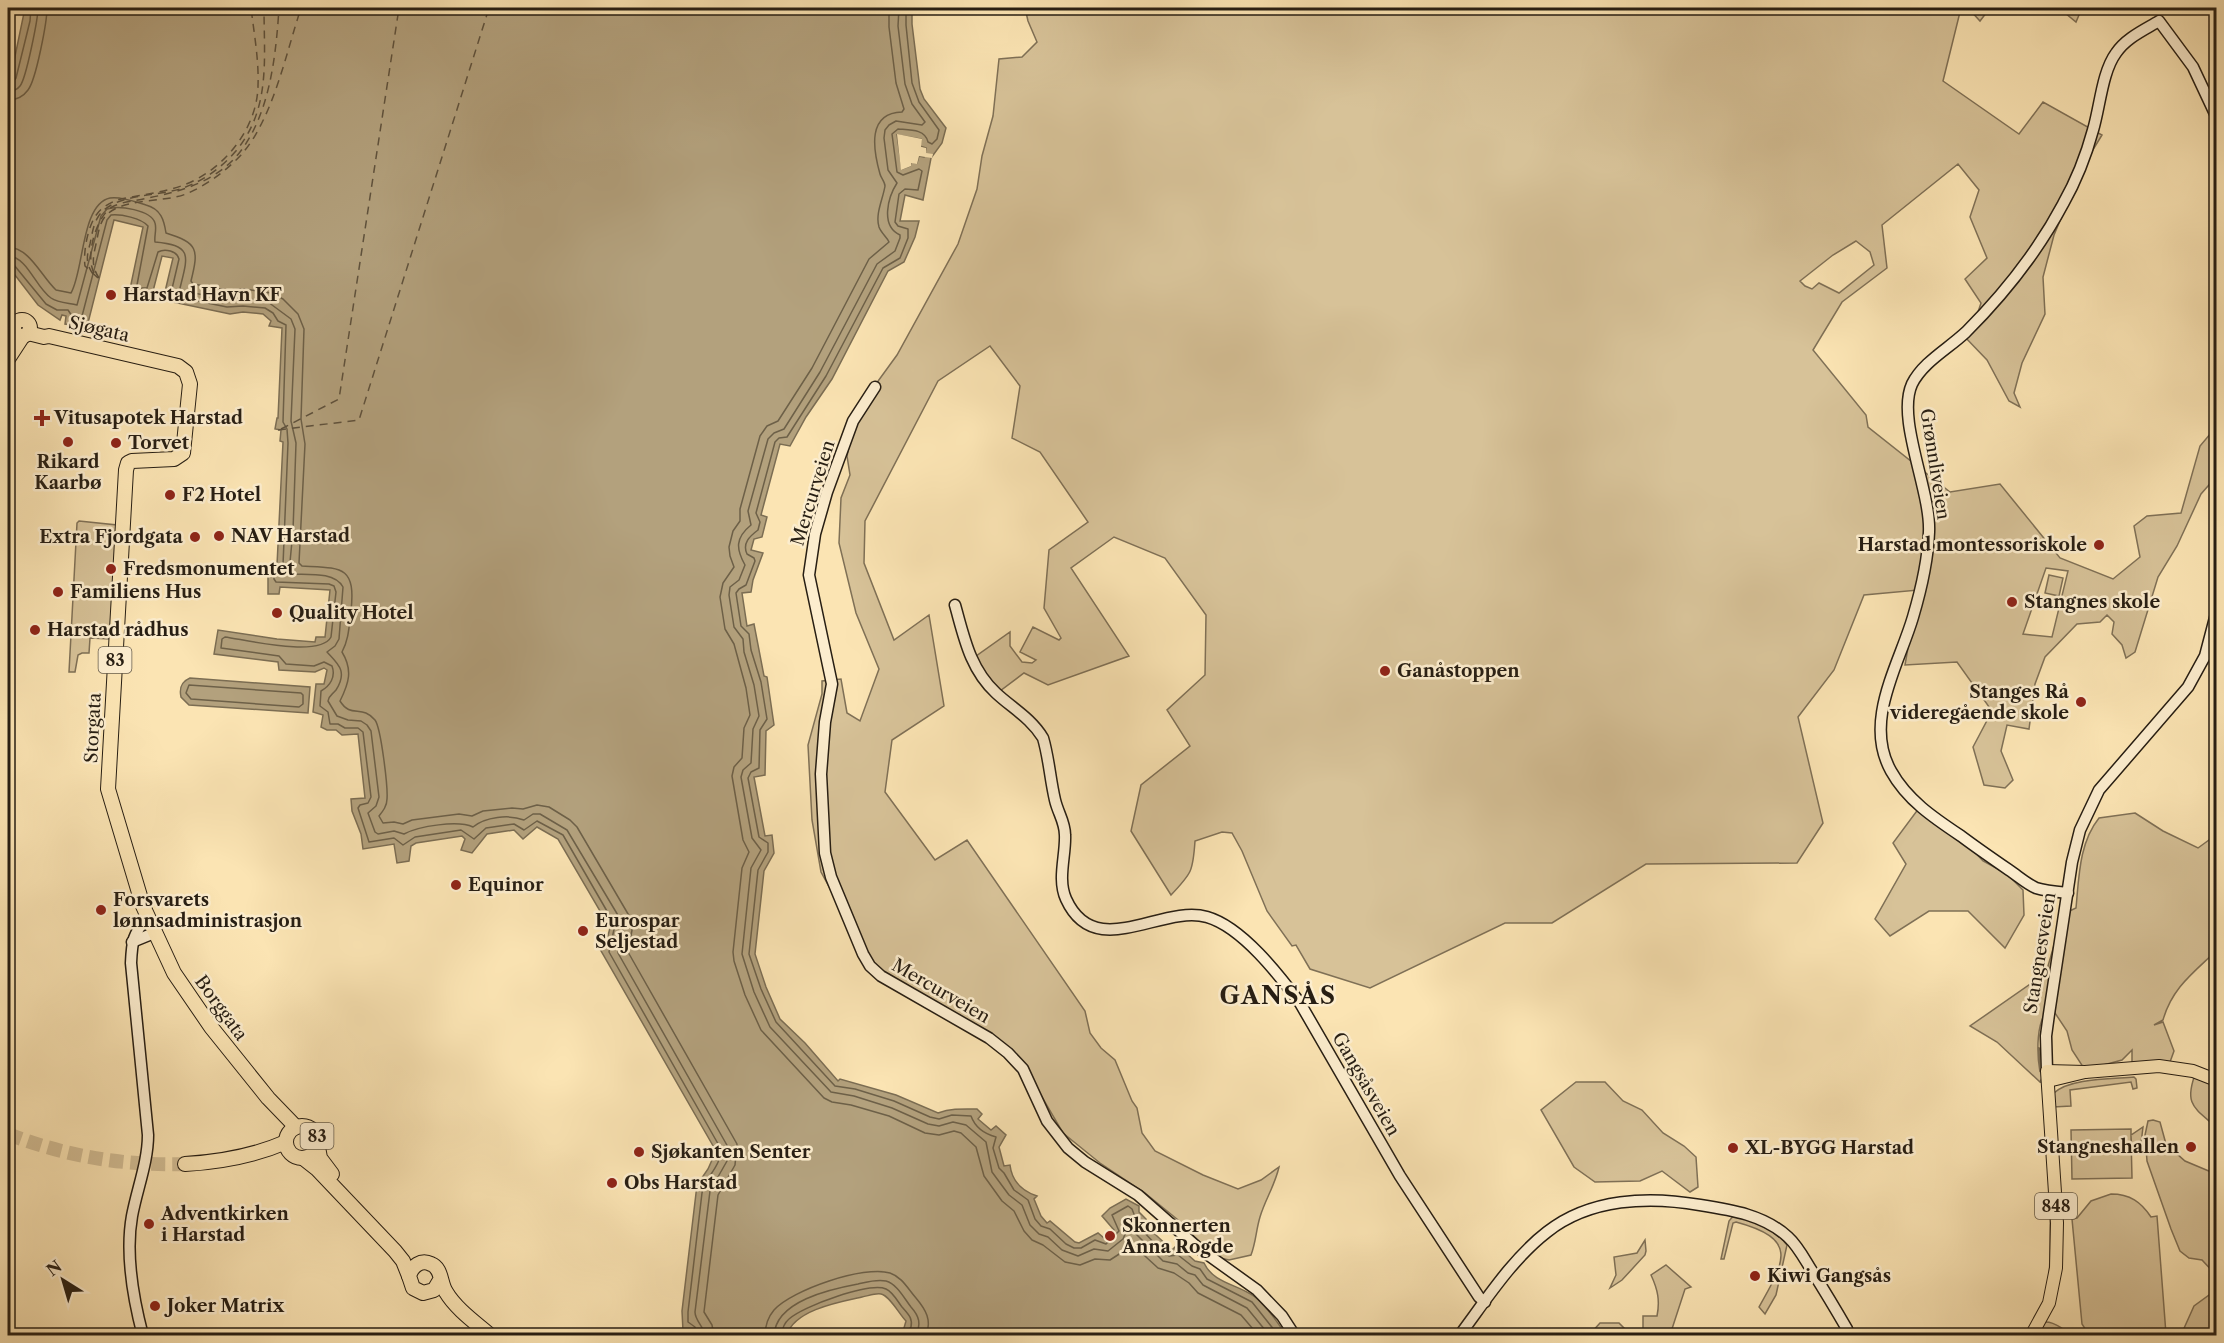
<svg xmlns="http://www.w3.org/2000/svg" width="2224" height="1343" font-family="'Libre Caslon Text',serif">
	<rect width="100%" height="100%" fill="#fbe4b3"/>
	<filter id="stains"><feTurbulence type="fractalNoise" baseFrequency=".00333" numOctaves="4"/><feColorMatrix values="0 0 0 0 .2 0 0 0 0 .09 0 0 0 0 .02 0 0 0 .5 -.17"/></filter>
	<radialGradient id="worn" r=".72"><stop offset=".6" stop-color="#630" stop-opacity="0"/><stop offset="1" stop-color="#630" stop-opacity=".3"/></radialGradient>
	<g fill="#d7c298" stroke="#7f7056" stroke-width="1.5" fill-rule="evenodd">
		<path d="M1025,8h936l-18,73 76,53 24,-32 59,33 -19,31 -29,69 -11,42 2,37 -23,49 -8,30 6,14 -11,-6 -22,-41 -24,-25 12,-14 6,-18 -16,-24 22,-21 -17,-41 9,-27 -21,-26 -76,61 5,43 -45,34 -29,48 53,65 2,12 82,65 50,-8 60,74 53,21 27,-22 -6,-31 13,-10 34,-3 19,-67 16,-19v50l-15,17 -24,52 -19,31 -23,75 -9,6 -4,-13 -10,-11 2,-12 -7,-7 -7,7 -23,2 -32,33 -10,27 -6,45 -22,-4 -6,26 12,29 -8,8 -21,-3 -11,-38 19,-36 -35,-49 -52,3 13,-75 -54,5 -30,75 -36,47 25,106 -26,40 -151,1 -94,59h-47l-135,65 -60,-19 -14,-24 -4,1 -25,-35 -25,-60 -10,-18 -10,-1 -27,9c-2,30 -3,32 -24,54l-40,-64 10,-46 49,-39 -23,-36 38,-35 1,-60 -41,-57 -51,-21 -43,31 58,88 -81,29 -24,-12 -28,21 -24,-35 38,-27v14l12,16 10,1 4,-3 -16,-8 13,-25 26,13 2,-2 -17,-30 5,-58 39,-28 -48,-70 -28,-14 8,-52 -30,-40 -52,35 -73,140 -1,42 30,77 35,-25 15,91 -52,34 -7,52 50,68 32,-20 118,171 5,22 11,15 14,12 17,41 5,7 5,25 13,18 48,24 35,14 23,-9 18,-13c-4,18 -14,33 -19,50 -4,13 -4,25 -9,38l-22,5 -9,-2 -15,-9 -22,-25 -38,-31 -45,-30 -37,-30 -42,-72 -142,-90 -15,-21 -43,-78 -9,-52 -4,-75 14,-51v-13l19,-2 6,34 13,8 19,-52 -23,-56 -17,-70 2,-45 9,-23 -3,-19 10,-46 40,-55 61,-111 19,-55 5,-33 11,-40 6,-57 23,-2 15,-15 -9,-21zM1856,241l14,11 4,13 -35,28 -20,-10 -7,6 -7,-3 -5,-5 33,-26zM2046,568l22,3 -16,66 -29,-3z"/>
		<polygon points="1968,8 1990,8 1980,21"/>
		<polygon points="2059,8 2082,8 2076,22"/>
		<polygon points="79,521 117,525 110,639 90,638 89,653 82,653 78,655 75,672 69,672 77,523"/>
		<polygon points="2049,575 2063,578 2059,596 2045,593"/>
		<polygon points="1919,808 1967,844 1983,861 2007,874 2023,890 2024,915 2005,948 1968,911 1929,911 1890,936 1875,919 1906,864 1893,843"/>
		<path d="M2135,813l28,18 35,17 15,-11 3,-5v119c-23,22 -44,37 -53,69l-9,5 9,-3 11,29 -4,11 -38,2v-14l-10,10 -37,10 -13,-20 -5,-19 -16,-24c-16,11 -14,48 -11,65l-1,-24 3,4 1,36 -2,-8 -1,2 -43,-40 -27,-16 76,-53 17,-59 13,-6c3,-31 3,-65 23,-90z"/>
		<path d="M2196,1072l20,10v45c-21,-19 -33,-22 -20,-55z"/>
		<path d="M2134,1077l2,2 1,9 -4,1 -2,-7 -61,8 1,16 -18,1 1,-14c15,-15 58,-14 80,-16z"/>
		<polygon points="1576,1082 1605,1082 1623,1101 1642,1110 1663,1133 1684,1146 1696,1157 1698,1187 1690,1192 1662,1171 1640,1181 1595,1182 1574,1167 1541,1110"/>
		<polygon points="2153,1120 2160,1122 2166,1144 2185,1161 2216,1174 2216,1275 2202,1260 2189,1258 2180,1251 2171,1229 2147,1161 2145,1135 2148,1121"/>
		<polygon points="2143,1127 2140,1152 2138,1154 2132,1152 2131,1136 2132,1178 2072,1179 2071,1130 2131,1129 2131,1135"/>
		<path d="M2111,1194c19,0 30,8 40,23l6,-1 9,118 -77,1 -7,-11 -10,-105 5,-1 14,-17z"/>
		<path d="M2051,1208c3,8 2,19 2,28 1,32 -2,62 -20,90 14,-9 26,-1 38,9l-50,1c39,-30 26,-87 30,-128z"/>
		<path d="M1734,1215c21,6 39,13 53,30l-11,50 -11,19 -6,-7c26,-46 40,-68 -23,-85l-3,1 -9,36h-3l8,-38z"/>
		<polygon points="1645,1240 1646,1251 1645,1255 1622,1280 1610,1288 1616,1275 1614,1257 1637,1253"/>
		<path d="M1666,1265l25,22 -6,2 -15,46h-27v-19h14c3,-15 1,-26 -6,-41z"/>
		<polygon points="2216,1290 2216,1335 2181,1335 2194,1306"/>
		<polygon points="1600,1323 1619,1323 1631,1335 1589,1335"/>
	</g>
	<g fill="#b3a17d" stroke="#7b6d53" stroke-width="1.5" fill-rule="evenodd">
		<path d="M25,8h887v16l8,65 4,10 22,29 -4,15 -11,15 -8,42 -18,-5 -5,26h19l-4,16 -11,25 -16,9 -56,108 -26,38 -16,29 -10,-2 -19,71 6,2 -5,20 -8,2 -3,11 12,3 -10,27 -2,12 -9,1 5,33 7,-2 10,52 3,1 7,48 -8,6 -1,44 -11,2 11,59 7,-1 2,18 -10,18 -9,83 11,33 14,32 25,24 33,38 2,-2 56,16 42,18c14,-5 26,-4 39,-4l5,5 -4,5 13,11 5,-4 10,9 -7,12 5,19 6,-1c2,17 12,26 27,31l-3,3 7,17 6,7 3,-2 25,21 4,1 19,-10 6,5 10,-8 -12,-14 8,-8 16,-9 13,7v6l7,7 -3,4 29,27 5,-5 18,16 9,2c10,21 34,21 51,34 12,9 23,26 31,38h-391l9,-7 2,-7c-7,-7 -16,-25 -25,-27 -6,-1 -13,2 -19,3 -23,5 -68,13 -75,38l-95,1 -3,-7 -6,2 -1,-20 15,-126 11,-16 8,-18 -116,-202 6,-6 4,-15 -52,-89 -21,-12 -14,12 -9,-9 -27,4 -15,19 -11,-3 4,-11 -3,-3 -46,7 -5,3 -2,15 -12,2 -3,-19 -31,5 -2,-15 -9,-23 -1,-12 14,-1 -7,-64 -16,1 -6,-5h-9l-6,-3 2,-12 -10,-3 3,-28h8l3,-14 -3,-2 -9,4 -36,-2 -1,-8 -64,-8 4,-24 59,9 38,3 1,-5h9l5,-47 -50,-3 -1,7h-11v-28l9,-1 6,-123 -3,-1 1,-11 -6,-1 2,-11h1l4,-90 -13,-2 2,-5 -8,-7 -20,-2 -13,2 -67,-14 10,-42 -11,-2 -10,39 -2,2 -17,-4 -3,-4 13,-62 -29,-7 -27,107 -22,-3 1,-8 -4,-1 -2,5 -22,-15 -30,-39v-176zM897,135l24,4 -1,7 6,2 -2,9 -5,-1 -2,7 -6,-1 -1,4 -8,3z"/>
		<path d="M190,678l120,9 -2,26 -119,-8 -8,-8c-2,-9 0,-15 9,-19z"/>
	</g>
	<path fill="#fbe4b3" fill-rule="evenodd" d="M897,134l25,5 -1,8 5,1v5l7,1 -1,4 -13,-2 -2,8 -6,-1v3l-10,4zM901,138l17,3v7l5,2 -1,4h-5l-2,6h-5l-6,5z"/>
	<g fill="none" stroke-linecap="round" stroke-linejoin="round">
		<g stroke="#6d6048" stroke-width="1.5">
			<path d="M889,8v19l7,56 8,26 -2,3c-35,1 -29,37 -22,62 1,4 5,8 5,12 -2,13 -10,28 -6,41 2,6 8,10 10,15l-20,17 -57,109 -34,53 -11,5 -7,10 -20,73v12l-7,10 -4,16 1,9 4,11 -11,16 -3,14 5,32 9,15 12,44 4,27 -6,13 -2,30 -8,9 -2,9 11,64 6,12 -7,16 -9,84 1,9 11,34 16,35 63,68 8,4 19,3 38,11 36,17 14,2 15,-4 7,2 15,14 8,29 18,25 12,10 10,20 8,9 11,5 22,17 15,3 15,-6 15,1 23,-15 25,23 16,5 15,10 9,10 43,22 18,21"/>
			<path d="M899,8l-1,18 7,58 7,20 13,18 -3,3 -26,-4 -7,4 -4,5 -1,8 4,32 9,13c-9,14 -17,43 3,52v3l-5,13 -18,13 -57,108 -36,57 -10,4 -6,6 -20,72 3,14c-16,13 -15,24 -6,40l-6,15 -9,7 -1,8 5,32 9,12 1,13 10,33 5,31 -6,13 -2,34 -8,7 -2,7 11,61 9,12 -10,18 -9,86 12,38 16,35 61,65 23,4 38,12 36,16 11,2 14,-4 13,3 20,17 6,30 17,23 13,10 8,20 9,9 9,3 14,13 16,6 16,-7 14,2 15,-12 4,-9 4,-1 32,32 14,3 11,9 7,2 8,10 44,23 23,28"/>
			<path d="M906,8v17l6,58 7,19 20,28 -2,9 -5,5 -4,-2c-3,-13 -18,-12 -30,-13l-6,5 5,38 6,3 16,-6 3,2 -4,19 -13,-1 -6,5 -4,28 3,4 10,3v9l-8,20 -17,10 -57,108 -39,61 -8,1 -4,4 -19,71 4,9 -2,8c-8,6 -16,13 -11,24l7,4 1,3 -9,24 -7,4 -3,4 5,33 8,8 2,16 10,32 6,37 -7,11 -1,38 -8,4 -3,6 11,59 9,6v9l-10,18 -9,84 12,35 15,33 59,64 20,3 39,12 36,16 9,2 13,-4 19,1c4,11 14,18 25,21l-3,11 6,20 5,5 10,17 14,10 7,19 6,7 9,3 16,15 8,4h7l14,-8 11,4 13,-13 -7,-16 16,-9 4,3 7,18 22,23 8,6 9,-1 14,11 8,3 7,10 45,23 27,34"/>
			<polyline points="8,83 13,82 16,78 30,21 31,8"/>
			<path d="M8,91c5,0 9,-1 12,-5 6,-7 18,-67 18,-78"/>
			<path d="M8,100c8,0 15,-3 20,-10 8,-10 19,-68 19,-82"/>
			<path d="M8,247c22,1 33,29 48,43l15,3c13,-22 10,-89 39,-95 11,-2 26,4 36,7 15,4 18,15 20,28 32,10 33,16 25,48l2,3 34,6 17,-1 27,4 12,6 15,15 6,15 -3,90 4,25 -6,119 3,3c39,2 54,-1 49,45 -2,15 -2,28 -9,41 11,18 7,31 -2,49 11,18 22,3 35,19 6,8 13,67 12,79 0,7 -4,12 -8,17l4,7 11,-1 9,2 9,-4 47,-6 13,2 11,-5 29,-3 11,1 14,-4 12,2 21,13 7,7 54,92 1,11 -4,22 109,192 -2,21 -17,30 -14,117 8,13 2,11"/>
			<path d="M8,256c20,1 27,31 43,42 7,5 18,5 26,7l24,-89 6,-7c12,-4 44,1 48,14 2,6 -1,13 0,19 38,3 33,14 25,46l2,3 45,8 17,-1 24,4 23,17 4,10 -4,92 5,22 -3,88 -4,41 2,2c16,1 43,-3 52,13l-4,52 -4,7 -8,6c11,12 21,19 9,38 -4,5 -7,5 -8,11l9,15 11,4 13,1 6,4 4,6 8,66 -3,9 -8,7 7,19 3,2 16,-3 10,3c15,-8 54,-14 69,-7 12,-10 36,-13 51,-7l9,-6h7l27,16 55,92 1,9 -5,22 110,194 -1,14 -17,30 -15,121c0,9 9,14 10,24"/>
			<path d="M8,263l6,2 32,39 11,6h11l6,9 7,1 26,-100 4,-5c10,-1 30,3 37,11l-11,59 1,3h9l11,-36c7,-4 19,-1 21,7l-8,34 2,3 54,11 16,-1 22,2 8,5 5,8 8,4 -3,97 4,7 1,14 -5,122 -9,8v6l2,3 53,2 5,2 2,6 -5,45c-11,21 -84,3 -106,0l-3,2 -1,9 58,8 7,8 28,2 10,-4 8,4c4,11 -2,20 -11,25l-1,15 8,6 2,12h8l7,4h13l5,4 8,65 -3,6 -8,2 -2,3 11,34 25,-4 9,7 12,-8 46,-7 13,9 12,-11 28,-4 10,6 13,-9 26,14 52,90 -6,27 112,197c0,18 -16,28 -19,44l-14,119v10l7,5 2,9"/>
			<polygon points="189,685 301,693 303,695 303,704 299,707 191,699 186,693"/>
			<path d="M765,1336c0,-10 3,-19 9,-26 18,-20 90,-45 116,-37 12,4 18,16 26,25 10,12 16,22 10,38"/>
			<path d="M774,1336c1,-35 57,-47 84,-52 9,-2 18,-5 28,-3 11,3 18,17 25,26 8,9 11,17 4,29"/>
			<path d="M781,1336c1,-7 3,-13 8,-17 14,-13 81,-37 97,-30 7,3 12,13 16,18 6,7 11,11 9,20l-8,9"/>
		</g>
		<g stroke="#5f523d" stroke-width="1.5" stroke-dasharray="8 6" stroke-linecap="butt">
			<path d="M94,273c-9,-17 2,-56 18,-66 11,-6 24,-6 36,-9 35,-7 69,-17 92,-46 30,-39 36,-97 39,-144"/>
			<path d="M93,274c-8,-11 -6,-19 -3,-30 2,-9 3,-19 8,-27 15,-24 60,-20 85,-29 20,-7 38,-20 52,-36 36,-42 29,-93 29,-144"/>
			<path d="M98,278l-13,-12c-2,-14 3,-41 12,-52 5,-7 13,-11 20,-14 21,-5 44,-7 64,-14 41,-14 76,-56 77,-100 1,-26 -4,-53 -7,-78"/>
			<path d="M99,278c-8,-12 -6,-21 -3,-34 2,-9 3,-19 8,-26 15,-21 60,-15 82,-24 21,-9 40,-23 55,-39 32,-36 45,-102 60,-147"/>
			<polyline points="281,429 339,399 399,8"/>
			<polyline points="278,430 359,420 489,8"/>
		</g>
		<path stroke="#d1bc93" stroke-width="14" stroke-dasharray="14 7" stroke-linecap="butt" d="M8,1134c57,22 116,32 177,30"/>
		<g stroke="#271e13" stroke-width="13">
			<g id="secondary">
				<polyline points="875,387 853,421 827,492 815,534 809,575 832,684 825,722 821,774 825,853 831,877 863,954 870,966 881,976 989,1038 1008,1053 1023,1069 1047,1121 1068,1148 1085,1162 1138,1195 1197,1247 1257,1290 1282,1316 1295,1336"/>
				<path d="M955,605c9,32 15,64 41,88 16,15 35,25 47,45 6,20 7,41 12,62 3,13 10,22 10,35 1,20 -8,44 1,64 29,64 95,5 141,18 35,10 72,58 93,86l100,173 79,121 6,5"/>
				<path d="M2068,893c-10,-1 -22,-2 -32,-5 -9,-4 -18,-12 -27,-18 -16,-11 -32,-22 -48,-34 -27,-18 -54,-36 -70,-65 -28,-50 8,-106 22,-154 8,-27 15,-57 16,-85 2,-41 -33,-113 -17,-148 11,-22 36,-35 54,-52 37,-37 72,-81 97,-128 13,-23 23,-48 30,-74 7,-23 9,-58 23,-77 10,-15 28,-23 43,-32l34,46 23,49"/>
				<polyline points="132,942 154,933"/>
				<polyline points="2047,1071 2046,1036 2049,1014 2072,862 2080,830 2099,790 2188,687 2205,656 2216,614"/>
				<path d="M143,1336c-10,-38 -18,-81 -11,-120 5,-27 16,-54 16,-81l-17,-172c1,-23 2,-28 16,-46"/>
				<path d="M1459,1336c27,-36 53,-77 88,-104 43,-34 102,-36 153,-27 32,5 64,10 88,32 10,9 17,23 24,34 12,19 24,39 35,58l2,7"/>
			</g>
		</g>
		<g stroke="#271e13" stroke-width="14">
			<g id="primary">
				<polyline points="2048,1081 2085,1072 2159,1066 2193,1071 2216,1080"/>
				<polyline points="2031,1336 2049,1303 2056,1268 2057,1223 2047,1071 2085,1072"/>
			</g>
		</g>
		<g stroke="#271e13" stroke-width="16">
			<g id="highway">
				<circle cx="22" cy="328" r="8"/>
				<polyline points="28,333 44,337 49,336 178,366 186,372 190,384 183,453 174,459 132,461 128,463 126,470 108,789 143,906 174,973 211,1027 268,1098 296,1127"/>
				<polyline points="8,359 23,336"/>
				<circle cx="302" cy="1142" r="16"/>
				<polyline points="318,1147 320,1158 332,1174"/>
				<polyline points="303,1158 317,1169 395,1251 403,1261 409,1276"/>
				<path d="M185,1164c34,-2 69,-8 101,-22"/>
				<path d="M440,1280l-6,10 -11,3 -10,-5 -4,-12c3,-10 12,-17 22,-12 11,4 9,19 15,28 10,17 30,31 45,44"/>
			</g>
		</g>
		<use href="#secondary" stroke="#fcedce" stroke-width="10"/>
		<use href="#primary" stroke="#fbe4b3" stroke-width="12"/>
		<use href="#highway" stroke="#fbe4b3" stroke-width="14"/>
	</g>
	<g fill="#8f2418" stroke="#fcedce" stroke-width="2">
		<circle cx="111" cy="295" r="6"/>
		<path d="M39 409h6v6h6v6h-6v6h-6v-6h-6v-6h6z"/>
		<circle cx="68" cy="442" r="6"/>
		<circle cx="116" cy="443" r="6"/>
		<circle cx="170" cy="495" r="6"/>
		<circle cx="219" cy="536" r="6"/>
		<circle cx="195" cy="537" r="6"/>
		<circle cx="2099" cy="545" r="6"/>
		<circle cx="111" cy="569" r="6"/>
		<circle cx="58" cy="592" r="6"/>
		<circle cx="2012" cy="602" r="6"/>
		<circle cx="277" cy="613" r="6"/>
		<circle cx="35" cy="630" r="6"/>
		<circle cx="1385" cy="671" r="6"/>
		<circle cx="2081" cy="702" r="6"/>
		<circle cx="456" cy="885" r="6"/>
		<circle cx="101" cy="910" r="6"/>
		<circle cx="583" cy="931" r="6"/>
		<circle cx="2191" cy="1147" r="6"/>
		<circle cx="1733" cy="1148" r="6"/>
		<circle cx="639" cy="1152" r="6"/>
		<circle cx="612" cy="1183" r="6"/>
		<circle cx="149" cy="1224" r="6"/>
		<circle cx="1110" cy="1236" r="6"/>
		<circle cx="1755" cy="1276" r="6"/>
		<circle cx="155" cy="1306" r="6"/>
	</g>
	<g text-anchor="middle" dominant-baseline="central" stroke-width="5" stroke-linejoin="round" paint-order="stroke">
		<g fill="#fcedce" stroke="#675c4b" stroke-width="1.5">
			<rect x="98.5" y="647" width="33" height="26" rx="4.5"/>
			<rect x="300.5" y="1123" width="33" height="26" rx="4.5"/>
			<rect x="2035" y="1193" width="42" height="26" rx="4.5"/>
		</g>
		<g font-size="16" font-weight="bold" fill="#271e13">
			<text x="115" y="660">83</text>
			<text x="317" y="1136">83</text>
			<text x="2056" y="1206">848</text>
		</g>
		<g font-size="18" font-weight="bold" fill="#271e13" stroke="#fcedce" text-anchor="start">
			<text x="123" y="295">Harstad Havn KF</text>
			<text x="54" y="418">Vitusapotek Harstad</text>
			<text x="128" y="443">Torvet</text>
			<text x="68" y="462" text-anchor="middle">Rikard<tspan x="68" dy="21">Kaarbø</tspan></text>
			<text x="182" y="495">F2 Hotel</text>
			<text x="231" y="536">NAV Harstad</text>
			<text x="183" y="537" text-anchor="end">Extra Fjordgata</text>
			<text x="2087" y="545" text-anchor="end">Harstad montessoriskole</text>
			<text x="123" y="569">Fredsmonumentet</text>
			<text x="70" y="592">Familiens Hus</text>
			<text x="2024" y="602">Stangnes skole</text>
			<text x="289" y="613">Quality Hotel</text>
			<text x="47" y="630">Harstad rådhus</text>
			<text x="1397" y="671">Ganåstoppen</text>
			<text x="2069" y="692" text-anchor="end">Stanges Rå<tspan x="2069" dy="21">videregående skole</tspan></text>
			<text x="468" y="885">Equinor</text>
			<text x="113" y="900">Forsvarets<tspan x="113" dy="21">lønnsadministrasjon</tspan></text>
			<text x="595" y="921">Eurospar<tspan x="595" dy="21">Seljestad</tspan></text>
			<text x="2179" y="1147" text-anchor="end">Stangneshallen</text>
			<text x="1745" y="1148">XL-BYGG Harstad</text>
			<text x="651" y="1152">Sjøkanten Senter</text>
			<text x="624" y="1183">Obs Harstad</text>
			<text x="161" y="1214">Adventkirken<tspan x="161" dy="21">i Harstad</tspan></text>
			<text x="1122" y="1226">Skonnerten<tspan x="1122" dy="21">Anna Rogde</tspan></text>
			<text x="1767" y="1276">Kiwi Gangsås</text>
			<text x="167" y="1306">Joker Matrix</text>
		</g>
		<g font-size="18" fill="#271e13" stroke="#fcedce">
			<text transform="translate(99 329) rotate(13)">Sjøgata</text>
			<text transform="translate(1935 464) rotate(81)">Grønnliveien</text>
			<text transform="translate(813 493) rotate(-73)">Mercurveien</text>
			<text transform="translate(93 728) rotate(-87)">Storgata</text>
			<text transform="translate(2040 953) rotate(-81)">Stangnesveien</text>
			<text transform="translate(941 991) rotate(30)">Mercurveien</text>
			<text transform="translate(221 1008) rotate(54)">Borggata</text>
			<text transform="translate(1366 1084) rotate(60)">Gangsåsveien</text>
		</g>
		<g font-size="24" font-weight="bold" letter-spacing="1.5" fill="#271e13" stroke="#fcedce">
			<text x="1278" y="995">GANSÅS</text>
		</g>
	</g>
	<rect width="2224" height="1343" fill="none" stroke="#fbe4b3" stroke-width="30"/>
	<rect x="9" y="9" width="2206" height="1325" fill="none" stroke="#271e13" stroke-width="3"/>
	<rect x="15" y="15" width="2194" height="1313" fill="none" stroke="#271e13" stroke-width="1.5"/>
	<g transform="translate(63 1280) rotate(323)" stroke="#fcedce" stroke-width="4.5" paint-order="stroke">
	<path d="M0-4.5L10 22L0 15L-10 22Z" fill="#271e13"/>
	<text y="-9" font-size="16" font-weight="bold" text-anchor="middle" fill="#271e13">N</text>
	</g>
	<rect width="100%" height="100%" filter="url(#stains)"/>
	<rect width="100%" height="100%" fill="url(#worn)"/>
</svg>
